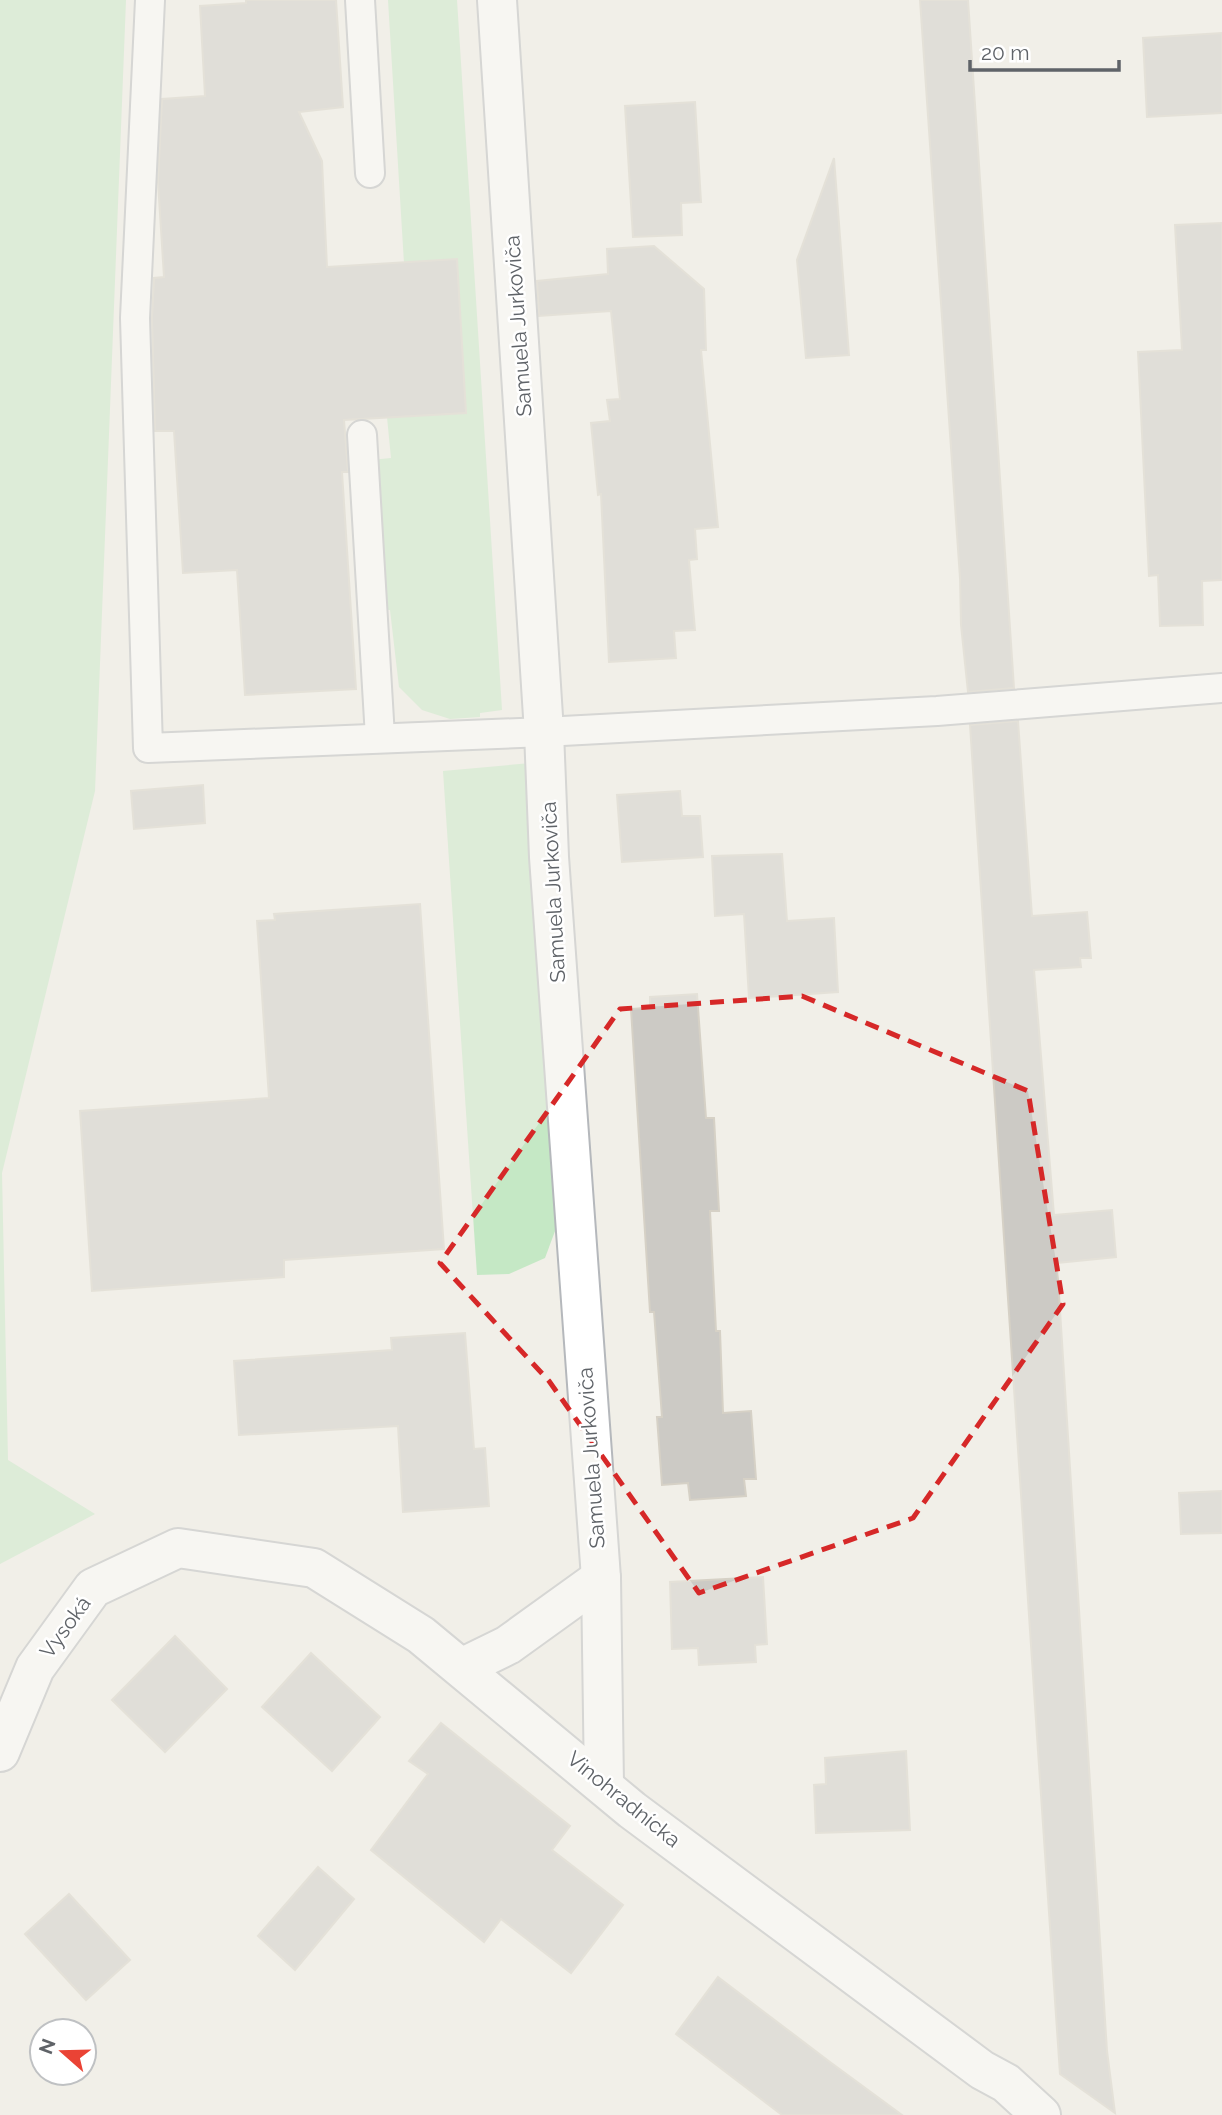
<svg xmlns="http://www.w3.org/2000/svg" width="1222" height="2115" font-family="Raleway,sans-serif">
	<rect width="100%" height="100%" fill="#f1efe8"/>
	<g fill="#c5e8c5">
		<polygon points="0,0 126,0 95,791 2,1173 8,1460 95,1514 0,1564"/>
		<polygon points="388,0 457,0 502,710 480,713 480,717 450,719 422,710 399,687 390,610 380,610 371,460 391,458 387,417 466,412 457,260 404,263"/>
		<polygon points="531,763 561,1215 545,1258 509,1274 477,1275 443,771"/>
	</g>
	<g fill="#cccac5" stroke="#d6d1c6" stroke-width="2">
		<polygon points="246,0 336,0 343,107 299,112 322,161 327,267 457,259 466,413 344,420 348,472 342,472 356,689 245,695 237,570 183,573 174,431 155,431 152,318 154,278 164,277 158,182 162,99 205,96 200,6 246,3"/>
		<polygon points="920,0 968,0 1014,688 968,692 961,625 960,578"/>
		<polygon points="1222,33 1222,113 1147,117 1143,38"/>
		<polygon points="695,102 701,202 681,203 682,235 633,237 625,106"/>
		<polygon points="834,158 849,355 806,358 797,260"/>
		<polygon points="1222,223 1222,580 1202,581 1203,625 1160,626 1158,575 1149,576 1138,352 1182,350 1175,225"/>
		<polygon points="654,246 704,289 706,350 701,350 718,527 695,529 697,559 689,560 695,630 674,631 676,658 609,662 601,494 598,495 591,423 610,421 607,400 620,399 611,311 539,316 537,281 608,274 607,249"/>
		<polygon points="1018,721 1032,916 1087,912 1091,958 1080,958 1081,967 1034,970 1054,1215 1112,1210 1116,1257 1057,1263 1107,2051 1115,2113 1060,2074 1038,1751 970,725"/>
		<polygon points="203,785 205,823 134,829 131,791"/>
		<polygon points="680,791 682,816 700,816 703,857 622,862 617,795"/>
		<polygon points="782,854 787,921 834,918 838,992 749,998 744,914 715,916 712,856"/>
		<polygon points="420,904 444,1249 284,1260 284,1277 92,1291 80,1111 269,1098 257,921 275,920 274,914"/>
		<polygon points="697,994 706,1118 714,1118 719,1211 710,1211 716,1331 720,1331 723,1413 751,1411 756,1479 744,1479 746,1496 690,1500 688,1483 662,1485 657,1417 662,1417 654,1312 650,1312 631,1009 650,1007 650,997"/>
		<polygon points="465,1333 474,1449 485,1448 489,1506 403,1512 398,1426 239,1435 234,1361 392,1350 391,1338"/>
		<polygon points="1222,1491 1222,1533 1181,1534 1179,1493"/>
		<polygon points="763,1577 767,1644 755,1645 756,1662 699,1665 698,1648 672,1649 670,1582"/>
		<polygon points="175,1636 227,1689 165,1752 112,1700"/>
		<polygon points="311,1653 380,1717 332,1771 262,1707"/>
		<polygon points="441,1723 570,1826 552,1850 623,1905 571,1973 501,1919 484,1942 371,1850 428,1774 409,1761"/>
		<polygon points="906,1751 910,1830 816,1833 814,1785 826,1784 825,1758"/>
		<polygon points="318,1867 354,1899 295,1970 258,1936"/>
		<polygon points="69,1894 130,1960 86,2000 25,1934"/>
		<polygon points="718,1977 830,2062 902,2115 782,2115 676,2034"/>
	</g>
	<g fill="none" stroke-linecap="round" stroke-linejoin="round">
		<g stroke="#b5b8bc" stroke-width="32">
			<g id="lane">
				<polyline points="150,0 135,318 148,748 544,732 937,711 1222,688"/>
				<polyline points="360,0 370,173"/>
				<polyline points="362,435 380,737"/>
			</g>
		</g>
		<g stroke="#b5b8bc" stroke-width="42">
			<g id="street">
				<polyline points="497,0 544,732 549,857 601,1578 604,1784"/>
				<polyline points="463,1667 508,1645 601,1578"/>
				<polyline points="0,1752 35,1668 93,1588 178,1548 314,1568 421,1635 632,1810 982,2070 1006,2083 1041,2115"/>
			</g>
		</g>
		<use href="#lane" stroke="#fff" stroke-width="28"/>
		<use href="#street" stroke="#fff" stroke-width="38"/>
	</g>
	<path d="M0 0H1222V2115H0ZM802,996l226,95 35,213 -150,214 -214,75 -150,-212 -109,-118 180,-254z" fill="#f1efe8" fill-opacity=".55" fill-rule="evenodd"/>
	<path fill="none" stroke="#d62828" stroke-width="5" stroke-dasharray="14 9" stroke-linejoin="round" d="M802,996l226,95 35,213 -150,214 -214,75 -150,-212 -109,-118 180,-254z"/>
	<g text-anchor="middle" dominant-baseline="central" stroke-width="5" stroke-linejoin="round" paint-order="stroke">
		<g font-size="21" fill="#5f6368" stroke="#fff">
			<text transform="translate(518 326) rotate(-94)">Samuela Jurkoviča</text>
			<text transform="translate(553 892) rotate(-93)">Samuela Jurkoviča</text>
			<text transform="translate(591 1458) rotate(-94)">Samuela Jurkoviča</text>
			<text transform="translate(65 1627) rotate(-54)">Vysoká</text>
			<text transform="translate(624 1799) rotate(39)">Vinohradnícka</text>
		</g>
	</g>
	<g transform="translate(63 2052) rotate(290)"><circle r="33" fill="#ffffff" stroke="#bfc1c3" stroke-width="2"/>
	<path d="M0-5L12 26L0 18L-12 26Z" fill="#ea4335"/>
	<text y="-10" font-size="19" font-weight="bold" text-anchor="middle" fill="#5f6368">N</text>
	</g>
	<path d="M970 60v10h149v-10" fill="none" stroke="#5f6368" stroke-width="3.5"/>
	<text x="981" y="60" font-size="21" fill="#5f6368" stroke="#ffffff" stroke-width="5" paint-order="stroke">20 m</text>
</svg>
